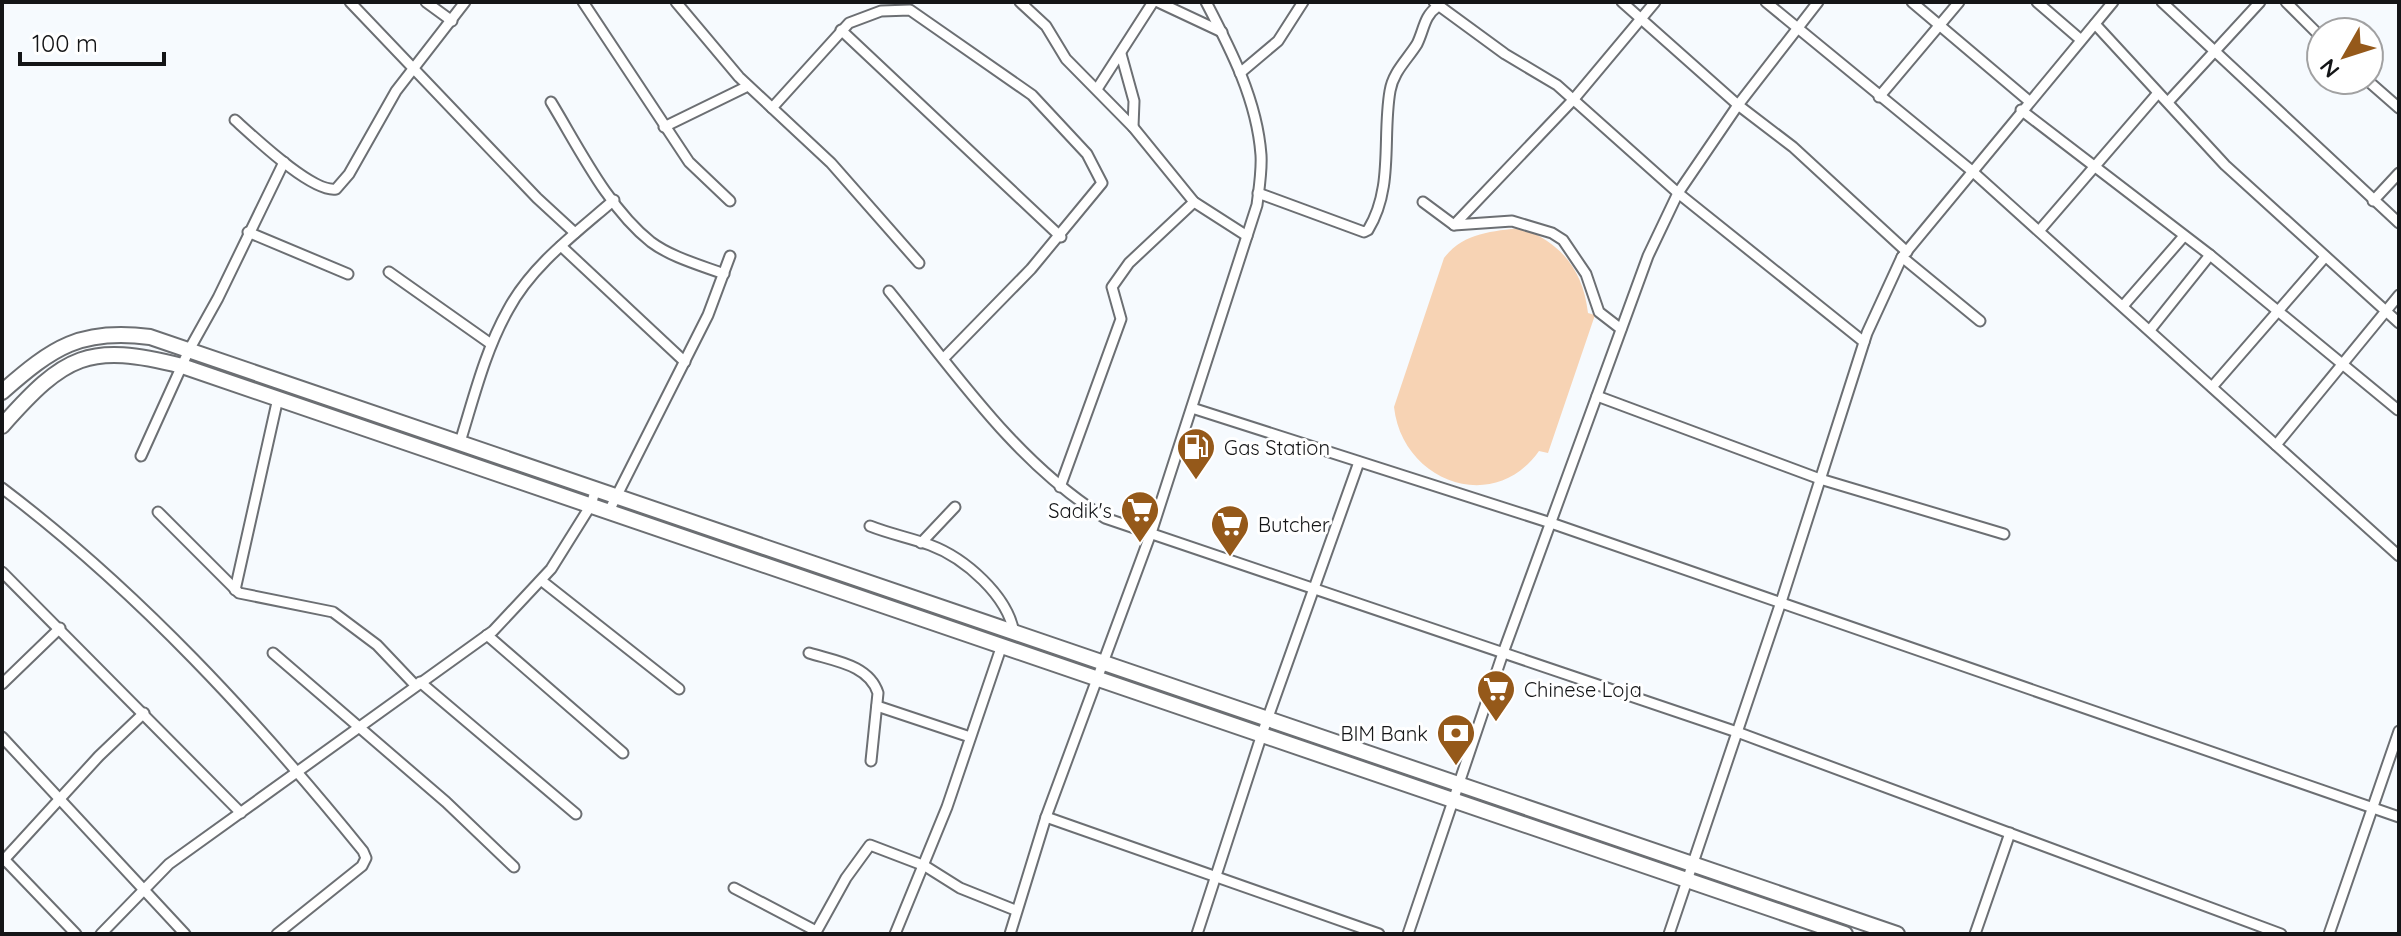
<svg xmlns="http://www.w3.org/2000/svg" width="2401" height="936" font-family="Quicksand,sans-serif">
	<rect width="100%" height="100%" fill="#f6fafe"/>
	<path fill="#f7d3b4" d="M1522,228c40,16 61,42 66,85l7,2 -47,138 -9,-2c-46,65 -137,30 -145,-44l50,-149c19,-25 48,-27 78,-30z"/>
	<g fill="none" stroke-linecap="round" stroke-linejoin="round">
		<g stroke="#6c6f73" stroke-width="13">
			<g id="minor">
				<polyline points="350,2 537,198 575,233"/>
				<polyline points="426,2 452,21"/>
				<polyline points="583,2 689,162 730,201"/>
				<polyline points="676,2 739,77 831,163 919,263"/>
				<polyline points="1020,2 1046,26 1066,59 1133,127 1194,202 1247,236"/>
				<polyline points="1158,2 1222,32"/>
				<polyline points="1434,2 1505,54 1557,85 1678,193 1864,342"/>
				<polyline points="1622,2 1738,105 1793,147 1907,252"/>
				<polyline points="1766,2 1972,171 2399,556"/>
				<polyline points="1912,2 2029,101"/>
				<polyline points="2037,2 2081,40"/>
				<polyline points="2162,2 2399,223"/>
				<polyline points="2286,2 2321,37"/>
				<polyline points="2095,24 2225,165 2399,323"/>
				<polyline points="841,30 1061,237"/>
				<polyline points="1121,54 1134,101 1133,127"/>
				<polyline points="1240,73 1278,41 1303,2"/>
				<polyline points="2367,80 2399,108"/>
				<polyline points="1097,89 1153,2"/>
				<polyline points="1879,97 1959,2"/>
				<path d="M551,102c28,46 57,106 100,140 20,15 49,23 73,32"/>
				<polyline points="2168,102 2260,2"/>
				<polyline points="772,108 849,23 881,11 910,10 1032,95 1087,154 1102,183 1031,269 944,358"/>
				<polyline points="2021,110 2210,255 2398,410"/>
				<path d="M235,120c18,16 77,73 101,69l13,-15 47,-83 69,-89"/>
				<polyline points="664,127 748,86"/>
				<path d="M1258,193l106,39 4,-2c26,-42 14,-93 22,-139 3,-19 17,-31 27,-47 7,-14 7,-28 20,-37"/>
				<polyline points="2373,201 2399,173"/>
				<polyline points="1423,202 1454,225 1512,221 1552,233 1563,240 1586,274 1599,312 1621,329"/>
				<polyline points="1454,225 1573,100 1655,2"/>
				<polyline points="2039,231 2158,93"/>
				<polyline points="248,232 348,274"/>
				<polyline points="561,246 685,362"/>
				<polyline points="1902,257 1980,321"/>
				<polyline points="389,272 491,344"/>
				<path d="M889,291c66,81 126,171 216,227l632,214 544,202"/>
				<polyline points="2123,306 2184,236"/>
				<polyline points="2150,330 2210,255"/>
				<polyline points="2212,387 2325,257"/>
				<polyline points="1597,396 1820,479 2004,534"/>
				<polyline points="1192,408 1551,523 2399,817"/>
				<path d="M460,442c14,-45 25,-91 48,-132 24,-45 68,-77 106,-110"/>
				<polyline points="2276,445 2399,295"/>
				<polyline points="141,456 189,350 218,298 284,162"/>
				<polyline points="1060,487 1121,319 1112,287 1129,263 1194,202"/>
				<path d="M2,488c136,103 254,231 361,363l3,7 -4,8 -85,68"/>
				<polyline points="609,511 708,315 730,256"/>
				<polyline points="158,512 239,593 333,612 377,645 415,685"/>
				<path d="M870,526c20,8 41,12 60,19 35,13 78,51 84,88"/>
				<polyline points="921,543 955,507"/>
				<polyline points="2,572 241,813"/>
				<polyline points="542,581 679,689"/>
				<polyline points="235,590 278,398"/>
				<polyline points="487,635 623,753"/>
				<polyline points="273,653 446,802 514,867"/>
				<path d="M809,653c26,8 60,12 69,40l-7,68"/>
				<polyline points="420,682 576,814"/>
				<polyline points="2,684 60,628"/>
				<polyline points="877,706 970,737"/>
				<polyline points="2,737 185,934"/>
				<polyline points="1046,817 1379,934"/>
				<polyline points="4,859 76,934"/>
				<polyline points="2,862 99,756 144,713"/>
				<polyline points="734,888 816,931"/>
				<polyline points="101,934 169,864 493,631 551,569 591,505 596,488"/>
				<polyline points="815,934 846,878 870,845 925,866 960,888 1015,910"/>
				<polyline points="895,934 947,807 1002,645"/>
				<path d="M1010,934l36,-117 105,-284 106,-328c2,-16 5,-34 4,-50 -4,-55 -30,-105 -55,-153"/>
				<polyline points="1197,934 1262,734 1359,462"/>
				<polyline points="1408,934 1503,653 1648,256 1678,193 1738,105 1818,2"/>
				<polyline points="1669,934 1781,602 1867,333 1902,257 2113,2"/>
				<polyline points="1975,934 2010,833"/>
				<polyline points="2329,934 2399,731"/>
			</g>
		</g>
		<g stroke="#6c6f73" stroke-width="18">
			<g id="primary">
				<path d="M2,392c51,-45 79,-64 148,-55l1747,597"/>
				<path d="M2,426c63,-71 86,-84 180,-60l1663,568"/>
			</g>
		</g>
		<use href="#minor" stroke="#fff" stroke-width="9"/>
		<use href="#primary" stroke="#fff" stroke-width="14"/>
	</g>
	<defs>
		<g id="fuel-pin" transform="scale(2)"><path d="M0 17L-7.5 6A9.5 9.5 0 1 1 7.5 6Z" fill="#95591a" stroke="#fff"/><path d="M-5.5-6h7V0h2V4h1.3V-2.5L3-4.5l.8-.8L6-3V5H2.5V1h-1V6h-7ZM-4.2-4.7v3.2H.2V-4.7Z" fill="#fff"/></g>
		<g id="supermarket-pin" transform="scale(2)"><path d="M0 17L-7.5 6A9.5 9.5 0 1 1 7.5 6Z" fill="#95591a" stroke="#fff"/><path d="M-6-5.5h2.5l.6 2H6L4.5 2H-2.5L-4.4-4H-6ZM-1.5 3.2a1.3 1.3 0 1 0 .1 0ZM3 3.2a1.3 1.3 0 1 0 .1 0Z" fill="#fff"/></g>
		<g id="bank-pin" transform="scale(2)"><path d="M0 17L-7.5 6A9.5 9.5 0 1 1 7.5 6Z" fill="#95591a" stroke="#fff"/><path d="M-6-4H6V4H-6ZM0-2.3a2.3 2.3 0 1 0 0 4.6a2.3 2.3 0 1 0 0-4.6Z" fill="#fff"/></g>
	</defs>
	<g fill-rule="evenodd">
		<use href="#fuel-pin" x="1196" y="447"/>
		<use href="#supermarket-pin" x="1140" y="510"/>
		<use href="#supermarket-pin" x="1230" y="524"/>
		<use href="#supermarket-pin" x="1496" y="689"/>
		<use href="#bank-pin" x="1456" y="733"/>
	</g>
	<g text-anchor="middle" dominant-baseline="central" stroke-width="6" stroke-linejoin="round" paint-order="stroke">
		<g font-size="20" fill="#141517" stroke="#fff" text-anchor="start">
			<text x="1224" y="447">Gas Station</text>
			<text x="1112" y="510" text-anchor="end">Sadik's</text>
			<text x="1258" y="524">Butcher</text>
			<text x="1524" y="689">Chinese Loja</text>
			<text x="1428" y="733" text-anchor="end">BIM Bank</text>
		</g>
	</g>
	<rect width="2401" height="936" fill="none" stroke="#141517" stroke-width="8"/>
	<g transform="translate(2345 56) rotate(231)"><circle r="38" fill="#ffffff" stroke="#a1a1a2" stroke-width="2"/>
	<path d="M0-6L14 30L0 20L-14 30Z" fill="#95591a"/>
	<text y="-12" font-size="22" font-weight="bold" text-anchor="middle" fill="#141517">N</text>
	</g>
	<path d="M20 52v12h144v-12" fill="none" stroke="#141517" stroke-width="4"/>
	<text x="32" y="52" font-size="24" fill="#141517" stroke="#ffffff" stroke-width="6" paint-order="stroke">100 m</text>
</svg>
